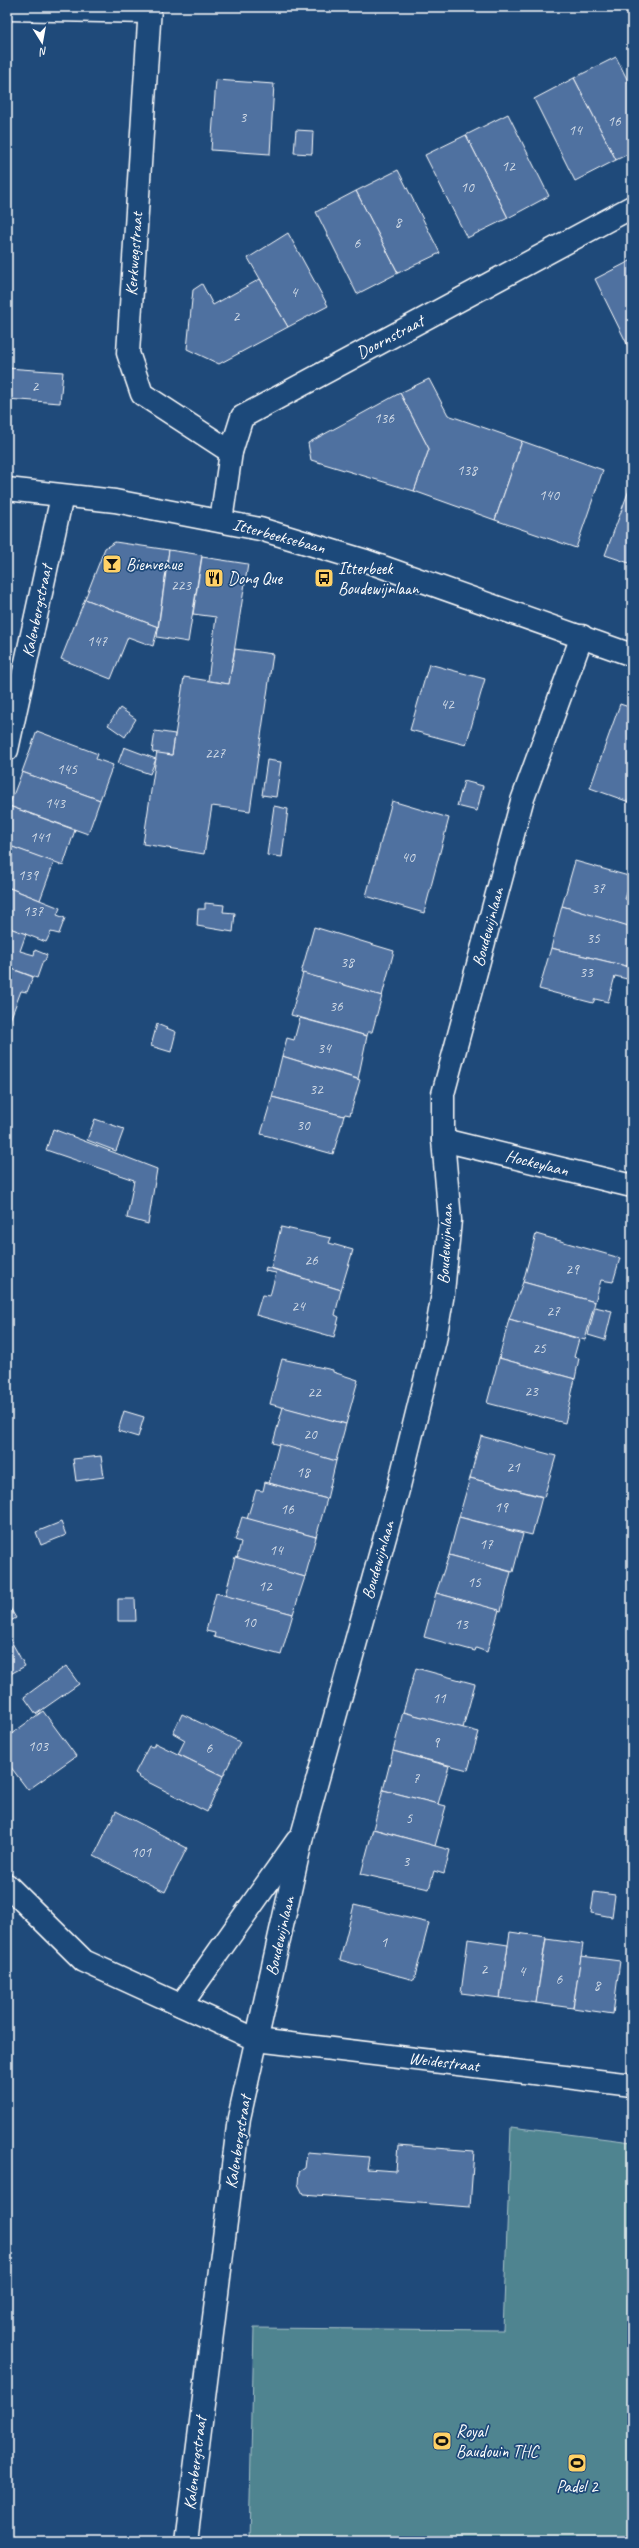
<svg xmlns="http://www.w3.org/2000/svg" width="639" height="2548" font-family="Caveat,sans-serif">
	<rect width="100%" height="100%" fill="#1f4a7a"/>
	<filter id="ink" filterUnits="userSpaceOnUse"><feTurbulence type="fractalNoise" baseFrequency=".025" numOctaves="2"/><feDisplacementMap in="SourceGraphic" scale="8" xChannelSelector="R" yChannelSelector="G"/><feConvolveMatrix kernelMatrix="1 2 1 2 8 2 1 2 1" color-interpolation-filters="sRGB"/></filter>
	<g filter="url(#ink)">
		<polygon fill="#508490" stroke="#a8c2c8" points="511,2127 632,2142 632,2541 249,2541 254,2328 503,2330"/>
		<g fill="#4f71a0" stroke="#fff">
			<polygon points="616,57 632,89 632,152 616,160 574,78"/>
			<polygon points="574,78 616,160 575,181 534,99"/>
			<polygon points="216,80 274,84 270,154 211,150"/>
			<polygon points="508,114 549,196 508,218 466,135"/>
			<polygon points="296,130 313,131 312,154 294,153"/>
			<polygon points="466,135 508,218 467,238 425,155"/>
			<polygon points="398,170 440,253 398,273 356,191"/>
			<polygon points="356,191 398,273 357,294 316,212"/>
			<polygon points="288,233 328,306 288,327 248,258"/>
			<polygon points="632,260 632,354 595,279"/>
			<polygon points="260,279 288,327 219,364 187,349 193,290 202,284 213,305"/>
			<polygon points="7,368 63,372 60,403 7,399"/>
			<polygon points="429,379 448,415 522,441 495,520 414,491 429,449 400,393"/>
			<polygon points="400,393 429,449 414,491 311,460 308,443"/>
			<polygon points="522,441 603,470 576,548 495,520"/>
			<polygon points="629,490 632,492 632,564 605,555"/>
			<polygon points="115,542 169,550 158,627 85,599 105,548"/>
			<polygon points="169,550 202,555 188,642 157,637"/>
			<polygon points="202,557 248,564 229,684 208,681 216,617 193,614"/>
			<polygon points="85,599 158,627 153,646 128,637 111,679 61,659"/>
			<polygon points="235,649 273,654 250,811 212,806 204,854 143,844 157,751 172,755 184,677 229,684"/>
			<polygon points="429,664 485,679 466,745 410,730"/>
			<polygon points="620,704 632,708 632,803 590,788"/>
			<polygon points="120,708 136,719 125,737 108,725"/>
			<polygon points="37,731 98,754 96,759 113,765 100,800 22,772"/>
			<polygon points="155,731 175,734 172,755 152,752"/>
			<polygon points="124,747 156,759 150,774 118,763"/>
			<polygon points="267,760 281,762 276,797 262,795"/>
			<polygon points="22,772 100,800 88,834 9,806"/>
			<polygon points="464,781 483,786 477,811 457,806"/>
			<polygon points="392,801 449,818 424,913 366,896"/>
			<polygon points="9,806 75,830 63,866 7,845 7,813"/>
			<polygon points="274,806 288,809 282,857 267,855"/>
			<polygon points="7,845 54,862 40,900 7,887"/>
			<polygon points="575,861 632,877 625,899 632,901 630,927 562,906"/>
			<polygon points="7,887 60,908 57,915 65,918 59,934 51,932 46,942 7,927"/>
			<polygon points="205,903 224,905 223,912 235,913 233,932 197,926 198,909 205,909"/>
			<polygon points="562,906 632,927 630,967 551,948"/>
			<polygon points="7,927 26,934 20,951 34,955 35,950 47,955 45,961 43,961 37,978 7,967"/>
			<polygon points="314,927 394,951 382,996 301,973"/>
			<polygon points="551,948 630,967 627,979 615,976 608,1002 595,999 593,1003 539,989"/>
			<polygon points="7,967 33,977 27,992 21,991 7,1028"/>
			<polygon points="303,973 382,996 372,1032 368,1032 367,1036 291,1015"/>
			<polygon points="300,1018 367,1036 358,1079 282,1056 287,1038 294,1040"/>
			<polygon points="157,1024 176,1032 171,1052 151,1046"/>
			<polygon points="282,1056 360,1080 350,1115 345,1114 344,1116 272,1097"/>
			<polygon points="272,1097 344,1116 333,1154 261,1134"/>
			<polygon points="95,1119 124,1129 116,1151 87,1140"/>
			<polygon points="53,1129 157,1169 148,1224 127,1218 134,1180 46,1150"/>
			<polygon points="281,1227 331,1238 329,1243 353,1250 341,1290 271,1268"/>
			<polygon points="536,1234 620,1258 613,1282 601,1280 595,1302 523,1282"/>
			<polygon points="266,1267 341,1290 335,1315 339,1317 334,1337 256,1315 262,1295 270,1296 276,1273 265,1271"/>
			<polygon points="523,1282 595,1302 585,1340 509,1319"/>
			<polygon points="595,1307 612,1311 605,1340 588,1335"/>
			<polygon points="509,1319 579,1339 574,1357 579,1358 575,1379 499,1358"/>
			<polygon points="499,1358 575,1379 565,1423 487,1403"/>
			<polygon points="282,1359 333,1370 333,1372 358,1380 346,1424 270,1404"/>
			<polygon points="283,1407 346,1424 336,1461 273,1443"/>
			<polygon points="124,1411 144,1417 138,1437 118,1431"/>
			<polygon points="481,1436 556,1456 544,1497 470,1478"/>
			<polygon points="279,1444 336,1461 327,1499 269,1483"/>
			<polygon points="101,1456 104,1477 76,1481 73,1459"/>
			<polygon points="470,1478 542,1497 532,1535 459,1517"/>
			<polygon points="265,1482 327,1499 316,1537 247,1519 256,1490 263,1491"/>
			<polygon points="242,1517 316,1537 305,1577 237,1558 241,1542 235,1540"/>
			<polygon points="459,1517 523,1534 513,1572 449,1555"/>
			<polygon points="61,1522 66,1535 41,1545 36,1532"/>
			<polygon points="449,1555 511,1572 501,1611 436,1593"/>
			<polygon points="235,1557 305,1577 293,1614 225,1596"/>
			<polygon points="216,1593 293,1614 281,1655 214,1637 215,1633 206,1631"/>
			<polygon points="436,1593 499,1610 487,1652 476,1648 475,1651 424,1637"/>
			<polygon points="118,1599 135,1599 136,1621 118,1621"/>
			<polygon points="7,1603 16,1618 7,1623"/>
			<polygon points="7,1634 25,1666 7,1676"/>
			<polygon points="66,1666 79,1684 36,1714 24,1697"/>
			<polygon points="416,1668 475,1684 463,1728 403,1712"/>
			<polygon points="43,1711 76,1756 28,1790 7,1762 7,1737"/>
			<polygon points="403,1712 479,1732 468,1770 393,1751"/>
			<polygon points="182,1714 240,1742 223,1776 178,1754 185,1740 173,1733"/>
			<polygon points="155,1743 223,1776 207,1812 138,1777 139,1776 135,1773 149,1746 153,1747"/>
			<polygon points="393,1751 449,1766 438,1804 383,1790"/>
			<polygon points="383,1790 446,1806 435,1846 373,1829"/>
			<polygon points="116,1811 187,1848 165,1892 94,1856"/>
			<polygon points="373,1829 450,1850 444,1874 434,1871 429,1889 361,1874"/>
			<polygon points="594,1892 615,1895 612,1917 591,1913"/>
			<polygon points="354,1905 429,1923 414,1980 340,1960"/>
			<polygon points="510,1932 546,1937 536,2003 500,1998"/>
			<polygon points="468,1939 508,1945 500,1998 461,1993"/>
			<polygon points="546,1939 583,1944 573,2008 536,2003"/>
			<polygon points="581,1956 620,1961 613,2014 573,2008"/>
			<polygon points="398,2145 474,2151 470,2207 303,2194 298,2184 299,2172 305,2168 307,2152 369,2157 367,2169 396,2171"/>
		</g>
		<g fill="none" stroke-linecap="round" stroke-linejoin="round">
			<g stroke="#fff" stroke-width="25">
				<polyline id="service" points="7,9 149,12"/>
			</g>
			<g stroke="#fff" stroke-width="25">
				<g id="minor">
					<polyline points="150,7 128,353 142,394 231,452"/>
					<polyline points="221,521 231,452 242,417 632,207"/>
					<polyline points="7,750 62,496"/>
					<polyline points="443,1140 632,1186"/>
					<polyline points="7,1885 84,1961 257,2040 632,2085"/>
					<polyline points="181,2005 297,1841"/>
					<polyline points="186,2541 239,2118 303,1832 398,1490 435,1340 443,1293 450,1220 443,1140 443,1094 522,801 582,636"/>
				</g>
			</g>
			<g stroke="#fff" stroke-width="25">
				<polyline id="secondary" points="7,489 115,501 260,529 366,561 632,655"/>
			</g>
			<use href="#service" stroke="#1f4a7a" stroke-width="22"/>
			<use href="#minor" stroke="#1f4a7a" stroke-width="22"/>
			<use href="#secondary" stroke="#1f4a7a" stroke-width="22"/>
		</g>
	</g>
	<defs>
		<g id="bar-square" transform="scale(1)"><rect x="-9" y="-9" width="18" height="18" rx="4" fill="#ffd166" stroke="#1f4a7a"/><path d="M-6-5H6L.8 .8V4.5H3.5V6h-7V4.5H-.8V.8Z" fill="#111"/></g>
		<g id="restaurant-square" transform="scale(1)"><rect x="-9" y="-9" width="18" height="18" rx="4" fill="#ffd166" stroke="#1f4a7a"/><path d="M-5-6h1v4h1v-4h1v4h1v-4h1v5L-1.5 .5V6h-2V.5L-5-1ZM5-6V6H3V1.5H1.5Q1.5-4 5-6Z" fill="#111"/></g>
		<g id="bus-square" transform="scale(1)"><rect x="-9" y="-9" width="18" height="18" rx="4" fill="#ffd166" stroke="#1f4a7a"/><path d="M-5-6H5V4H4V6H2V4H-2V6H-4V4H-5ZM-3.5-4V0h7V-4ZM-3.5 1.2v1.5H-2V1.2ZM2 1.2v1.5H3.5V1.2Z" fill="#111"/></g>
		<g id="stadium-square" transform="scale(1)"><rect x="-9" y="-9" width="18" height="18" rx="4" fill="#ffd166" stroke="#1f4a7a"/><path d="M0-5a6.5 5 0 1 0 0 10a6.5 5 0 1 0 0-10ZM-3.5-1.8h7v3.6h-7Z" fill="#111"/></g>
	</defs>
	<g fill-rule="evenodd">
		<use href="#bar-square" x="112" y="564"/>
		<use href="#restaurant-square" x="214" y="578"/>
		<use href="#bus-square" x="324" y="578"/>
		<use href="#stadium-square" x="442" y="2441"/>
		<use href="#stadium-square" x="577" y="2463"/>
	</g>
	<g text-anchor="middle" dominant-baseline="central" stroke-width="3.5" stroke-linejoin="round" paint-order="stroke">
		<g font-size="15" fill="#d3dce7">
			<text x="243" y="117">3</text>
			<text x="614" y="121">16</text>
			<text x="575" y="130">14</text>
			<text x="508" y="166">12</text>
			<text x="467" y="187">10</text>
			<text x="398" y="222">8</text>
			<text x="357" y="243">6</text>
			<text x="294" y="292">4</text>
			<text x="236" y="316">2</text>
			<text x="35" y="386">2</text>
			<text x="384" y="418">136</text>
			<text x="467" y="470">138</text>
			<text x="549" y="495">140</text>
			<text x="181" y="585">223</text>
			<text x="97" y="641">147</text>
			<text x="447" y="704">42</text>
			<text x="215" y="753">227</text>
			<text x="67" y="769">145</text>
			<text x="55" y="803">143</text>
			<text x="40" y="837">141</text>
			<text x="408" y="857">40</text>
			<text x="28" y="875">139</text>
			<text x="598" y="888">37</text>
			<text x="33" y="911">137</text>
			<text x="593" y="938">35</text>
			<text x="347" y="962">38</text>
			<text x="586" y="972">33</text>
			<text x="336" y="1006">36</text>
			<text x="324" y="1048">34</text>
			<text x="316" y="1089">32</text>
			<text x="303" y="1125">30</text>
			<text x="311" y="1260">26</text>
			<text x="572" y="1269">29</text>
			<text x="298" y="1306">24</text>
			<text x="553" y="1311">27</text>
			<text x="539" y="1348">25</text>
			<text x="531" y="1391">23</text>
			<text x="314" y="1392">22</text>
			<text x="310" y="1434">20</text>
			<text x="513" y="1467">21</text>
			<text x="303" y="1472">18</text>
			<text x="501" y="1507">19</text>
			<text x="287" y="1509">16</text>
			<text x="486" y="1544">17</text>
			<text x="276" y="1550">14</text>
			<text x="474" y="1582">15</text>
			<text x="265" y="1586">12</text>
			<text x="249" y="1622">10</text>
			<text x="461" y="1624">13</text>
			<text x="439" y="1698">11</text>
			<text x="436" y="1742">9</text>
			<text x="38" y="1746">103</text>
			<text x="209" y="1748">6</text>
			<text x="416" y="1778">7</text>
			<text x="409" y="1818">5</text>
			<text x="141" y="1852">101</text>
			<text x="406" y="1861">3</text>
			<text x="384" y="1942">1</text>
			<text x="484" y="1969">2</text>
			<text x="522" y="1971">4</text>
			<text x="559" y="1979">6</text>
			<text x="597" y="1985">8</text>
		</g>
		<g font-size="17" fill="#fff" stroke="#1f4a7a">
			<text transform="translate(134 254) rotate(-86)">Kerkwegstraat</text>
			<text transform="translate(390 337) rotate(-28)">Doornstraat</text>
			<text transform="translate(279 536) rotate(15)">Itterbeeksebaan</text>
			<text transform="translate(37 611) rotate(-78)">Kalenbergstraat</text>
			<text transform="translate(488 927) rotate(-75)">Boudewijnlaan</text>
			<text transform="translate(537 1163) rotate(14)">Hockeylaan</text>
			<text transform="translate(445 1244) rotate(-87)">Boudewijnlaan</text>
			<text transform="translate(378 1560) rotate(-74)">Boudewijnlaan</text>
			<text transform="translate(280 1936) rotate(-77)">Boudewijnlaan</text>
			<text transform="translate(444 2062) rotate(7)">Weidestraat</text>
			<text transform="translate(238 2142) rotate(-81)">Kalenbergstraat</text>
			<text transform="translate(195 2463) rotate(-83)">Kalenbergstraat</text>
		</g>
		<g font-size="17" fill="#fff" stroke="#1f4a7a" text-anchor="start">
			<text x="126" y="564">Bienvenue</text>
			<text x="338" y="568">Itterbeek<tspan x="338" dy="20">Boudewijnlaan</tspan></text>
			<text x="228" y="578">Dong Que</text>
			<text x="456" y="2431">Royal<tspan x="456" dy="20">Baudouin THC</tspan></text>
			<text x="577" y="2486" text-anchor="middle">Padel 2</text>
		</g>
	</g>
	<rect width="639" height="2548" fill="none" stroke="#1f4a7a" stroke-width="24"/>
	<rect x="12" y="12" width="615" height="2524" fill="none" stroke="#fff" stroke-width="1.5" filter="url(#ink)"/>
	<g transform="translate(42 42) rotate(169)" stroke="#1f4a7a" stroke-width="3" paint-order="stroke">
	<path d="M0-3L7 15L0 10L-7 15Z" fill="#ffffff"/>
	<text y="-6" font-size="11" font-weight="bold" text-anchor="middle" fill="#ffffff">N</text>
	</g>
</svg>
